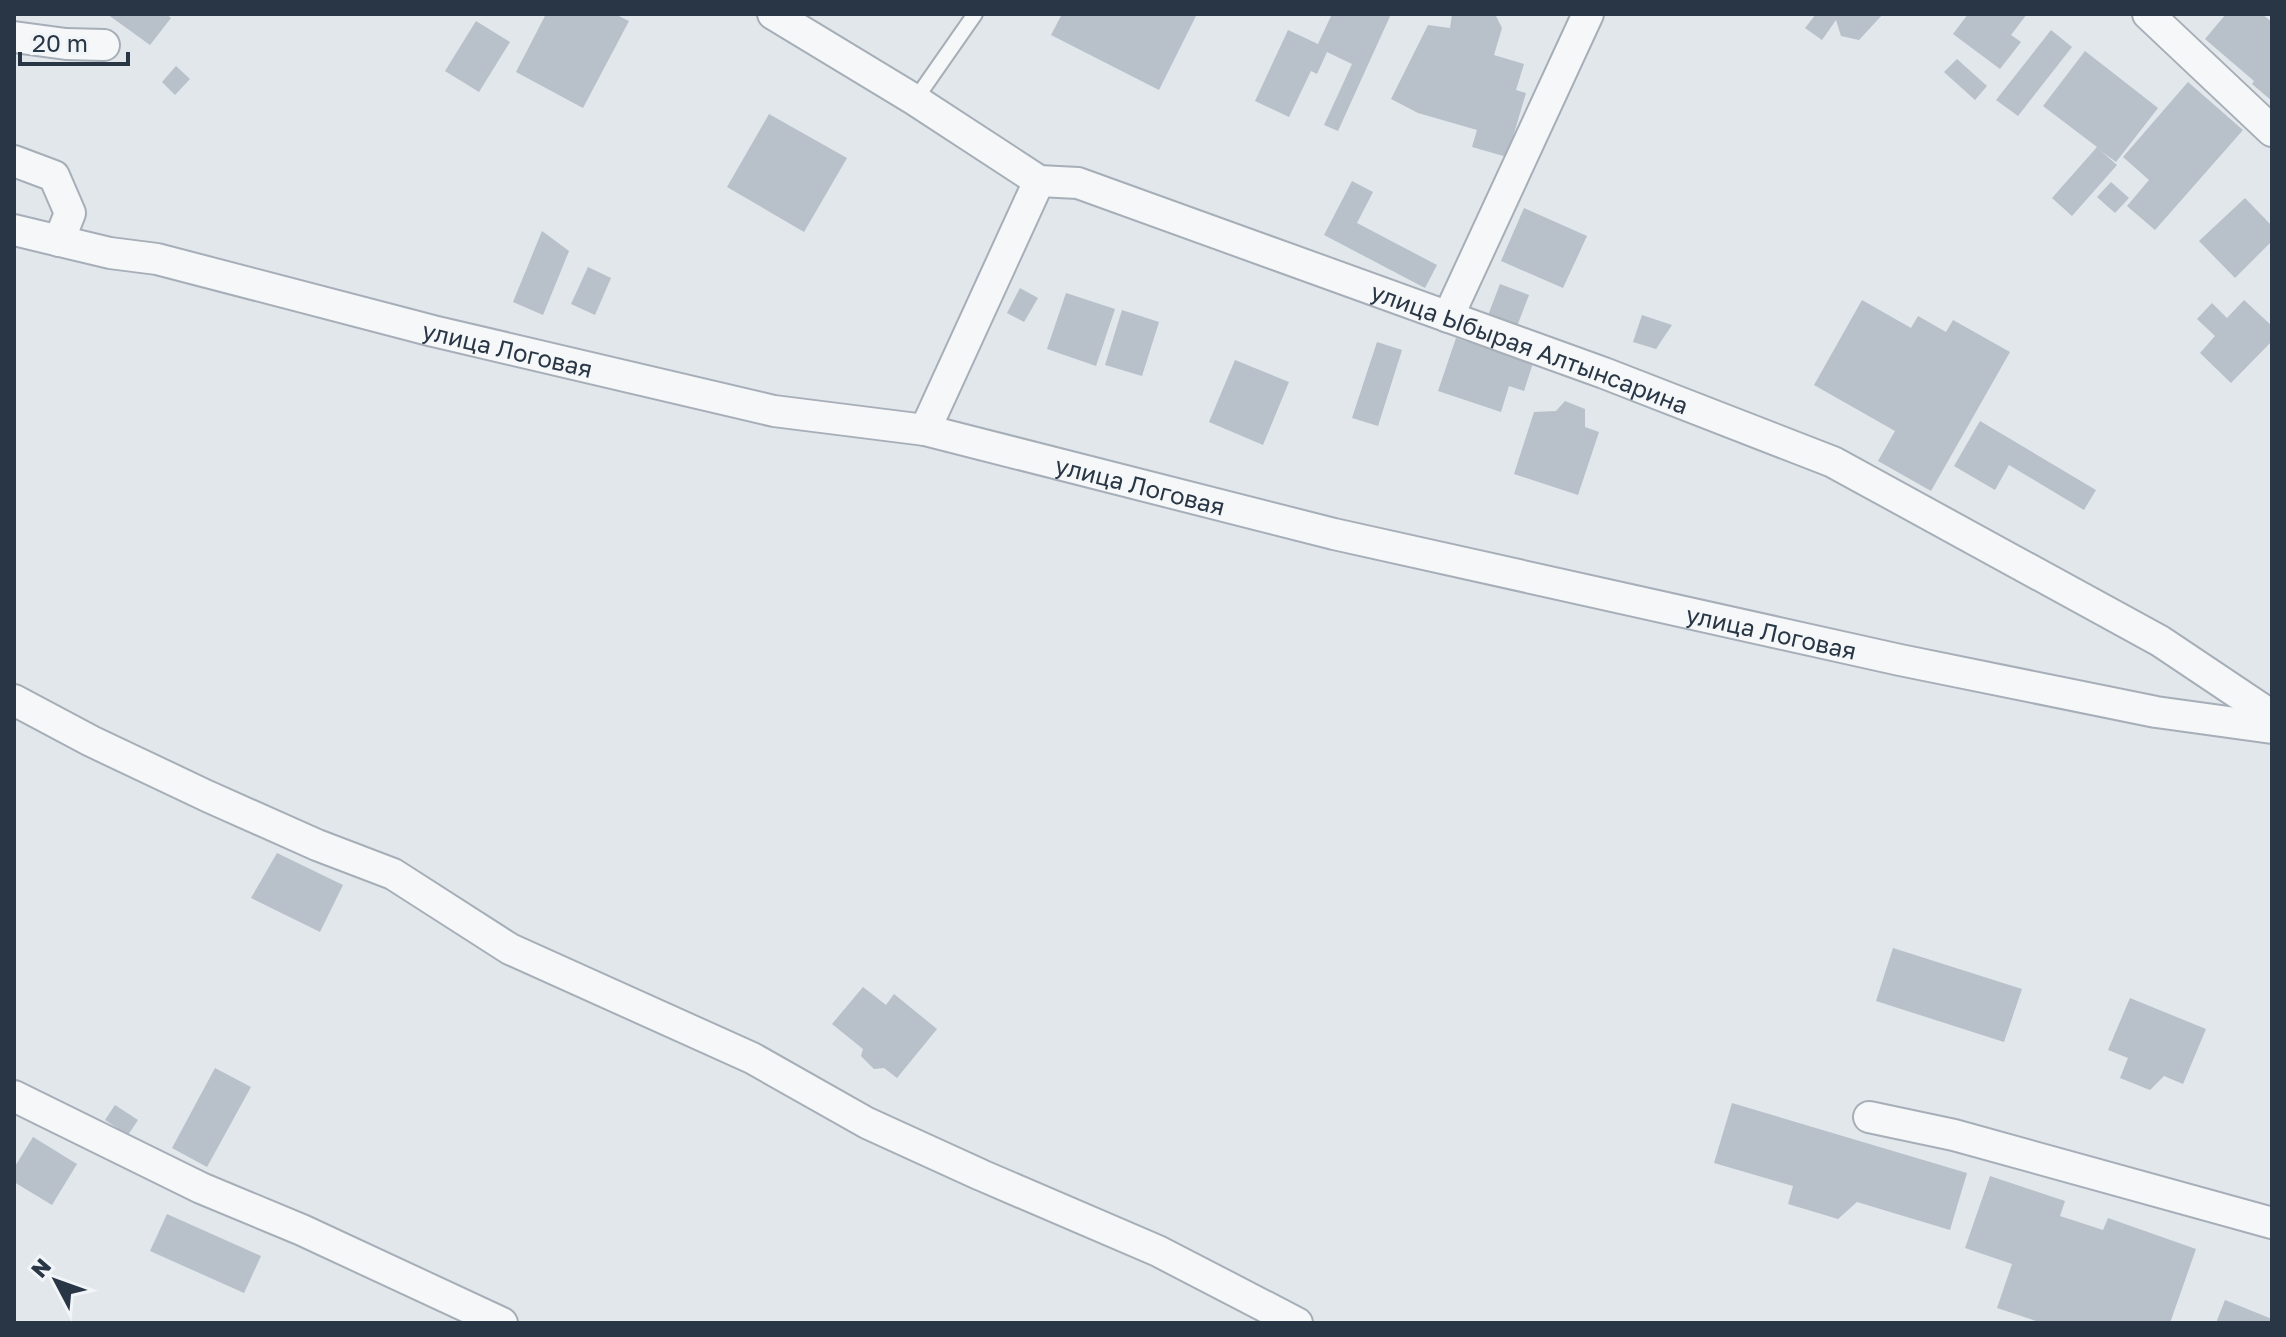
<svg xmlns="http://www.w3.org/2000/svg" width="2286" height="1337" font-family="'Golos Text',sans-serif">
	<rect width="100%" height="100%" fill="#e2e7ec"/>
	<g fill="#b8c0ca">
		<polygon points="107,14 166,14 171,18 150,45"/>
		<polygon points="546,14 615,14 629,21 583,108 516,72"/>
		<polygon points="1062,14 1197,14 1159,90 1051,35"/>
		<polygon points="1332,14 1391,14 1338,131 1324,125 1352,64 1327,52 1317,74 1311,71 1289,117 1255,101 1288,30 1318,44"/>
		<polygon points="1452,14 1495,14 1502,28 1494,55 1524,64 1516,90 1526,93 1507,157 1472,147 1477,130 1418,113 1391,99 1428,25 1450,28"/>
		<polygon points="1816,14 1883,14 1859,40 1841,36 1836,20 1822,40 1805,28"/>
		<polygon points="1968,14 2027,14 2011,35 2021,42 2000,69 1953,34"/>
		<polygon points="2226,14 2262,14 2272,22 2272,101 2252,84 2254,81 2205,39"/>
		<polygon points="476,21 510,42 479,92 445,71"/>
		<polygon points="2051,30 2072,47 2018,116 1996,100"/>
		<polygon points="2085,51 2158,108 2116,162 2101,151 2117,165 2072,216 2052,198 2097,147 2043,106"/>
		<polygon points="1957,59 1987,86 1975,100 1944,72"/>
		<polygon points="176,66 190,79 175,95 162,82"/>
		<polygon points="2188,82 2243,130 2155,230 2127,206 2149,180 2123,157"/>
		<polygon points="769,114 847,158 804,232 727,187"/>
		<polygon points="1352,181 1373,192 1357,223 1437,265 1425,288 1324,235"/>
		<polygon points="2111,182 2129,198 2115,213 2097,197"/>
		<polygon points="2245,198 2272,226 2272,241 2235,278 2199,241"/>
		<polygon points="1524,208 1587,236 1563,288 1501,261"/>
		<polygon points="542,231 569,251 543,315 513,302"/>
		<polygon points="588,267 611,278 595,315 571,304"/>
		<polygon points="1500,284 1529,295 1516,329 1487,318"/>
		<polygon points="1020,288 1038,298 1024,322 1007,313"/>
		<polygon points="1066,293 1115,309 1096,366 1047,349"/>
		<polygon points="1862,300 1911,328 1918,316 1946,332 1953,320 2010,352 1931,491 1878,461 1895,431 1814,385"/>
		<polygon points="2244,300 2272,326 2272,341 2231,383 2200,353 2215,336 2197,319 2212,303 2227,318"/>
		<polygon points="1122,310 1159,322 1142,376 1105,365"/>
		<polygon points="1642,315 1672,325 1656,349 1633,342"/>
		<polygon points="1456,338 1533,363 1524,391 1509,386 1501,412 1438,391"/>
		<polygon points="1377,342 1402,350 1378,426 1352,418"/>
		<polygon points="1235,360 1289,382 1263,445 1209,422"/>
		<polygon points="1565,401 1585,409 1585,427 1599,432 1578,495 1514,474 1534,412 1556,411"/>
		<polygon points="1980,421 2096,490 2084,510 2009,465 1995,490 1954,466"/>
		<polygon points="277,853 343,885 320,932 251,898"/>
		<polygon points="1893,948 2022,989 2004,1042 1876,1001"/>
		<polygon points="863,987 886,1005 894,994 937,1029 897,1078 884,1068 874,1069 861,1056 863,1049 832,1024"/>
		<polygon points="2130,998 2206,1029 2183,1084 2164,1076 2150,1090 2120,1078 2128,1058 2108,1050"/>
		<polygon points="215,1068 251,1087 207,1167 172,1148"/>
		<polygon points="1732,1103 1967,1173 1950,1230 1857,1202 1838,1219 1788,1204 1793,1186 1714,1163"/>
		<polygon points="115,1105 138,1120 128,1135 105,1120"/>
		<polygon points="33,1137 77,1164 52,1205 14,1182 14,1168"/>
		<polygon points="1990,1176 2065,1201 2060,1216 2103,1230 2108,1218 2196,1249 2170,1323 2042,1323 1997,1308 2012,1264 1965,1248"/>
		<polygon points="167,1214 261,1256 244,1293 150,1251"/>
		<polygon points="2225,1300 2272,1319 2272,1323 2216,1323"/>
	</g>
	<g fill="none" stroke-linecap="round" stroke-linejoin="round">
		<g stroke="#a6aeb7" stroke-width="18">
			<polyline id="lane" points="915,100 975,14"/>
		</g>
		<g stroke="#a6aeb7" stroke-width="34">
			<g id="street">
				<path id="s1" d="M773,14l142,86 124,81 39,2 526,190 229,89 327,179 112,75"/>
				<polyline points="2148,14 2272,131"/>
				<polyline points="14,37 66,44 104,45"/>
				<polyline points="14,161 54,176 70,213 59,241"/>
				<path id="s2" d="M14,230l96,23 47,6 276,72 341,80 151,19 409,104 566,126 256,52 116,16"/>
				<polyline points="1448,317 1588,14"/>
				<polyline points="925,430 1039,181"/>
				<polyline points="14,700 91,741 207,796 317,845 393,874 510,949 752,1058 867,1123 981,1175 1158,1251 1297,1323"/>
				<polyline points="14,1096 201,1188 302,1230 502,1323"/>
				<polyline points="1869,1117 1954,1135 2272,1223"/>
			</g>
		</g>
		<use href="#lane" stroke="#f5f7f9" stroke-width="14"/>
		<use href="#street" stroke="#f5f7f9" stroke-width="30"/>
	</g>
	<g text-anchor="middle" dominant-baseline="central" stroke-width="7" stroke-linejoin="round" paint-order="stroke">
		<g font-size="24" fill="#283645" stroke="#f2f5f8">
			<text stroke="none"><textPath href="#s1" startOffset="834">улица Ыбырая Алтынсарина</textPath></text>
			<text stroke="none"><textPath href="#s2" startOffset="508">улица Логовая</textPath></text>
			<text stroke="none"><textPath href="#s2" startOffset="1156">улица Логовая</textPath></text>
			<text stroke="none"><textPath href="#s2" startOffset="1804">улица Логовая</textPath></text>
		</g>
	</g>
	<rect width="2286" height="1337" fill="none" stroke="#283645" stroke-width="32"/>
	<g transform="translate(56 1281) rotate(311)" stroke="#f2f5f8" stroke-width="6" paint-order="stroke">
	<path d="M0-6L14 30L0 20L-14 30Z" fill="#283645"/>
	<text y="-12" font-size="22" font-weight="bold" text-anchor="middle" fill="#283645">N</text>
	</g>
	<path d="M20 52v12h108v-12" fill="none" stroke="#283645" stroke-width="4"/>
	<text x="32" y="52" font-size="24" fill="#283645" stroke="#f2f5f8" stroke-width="6" paint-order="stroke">20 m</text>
</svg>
